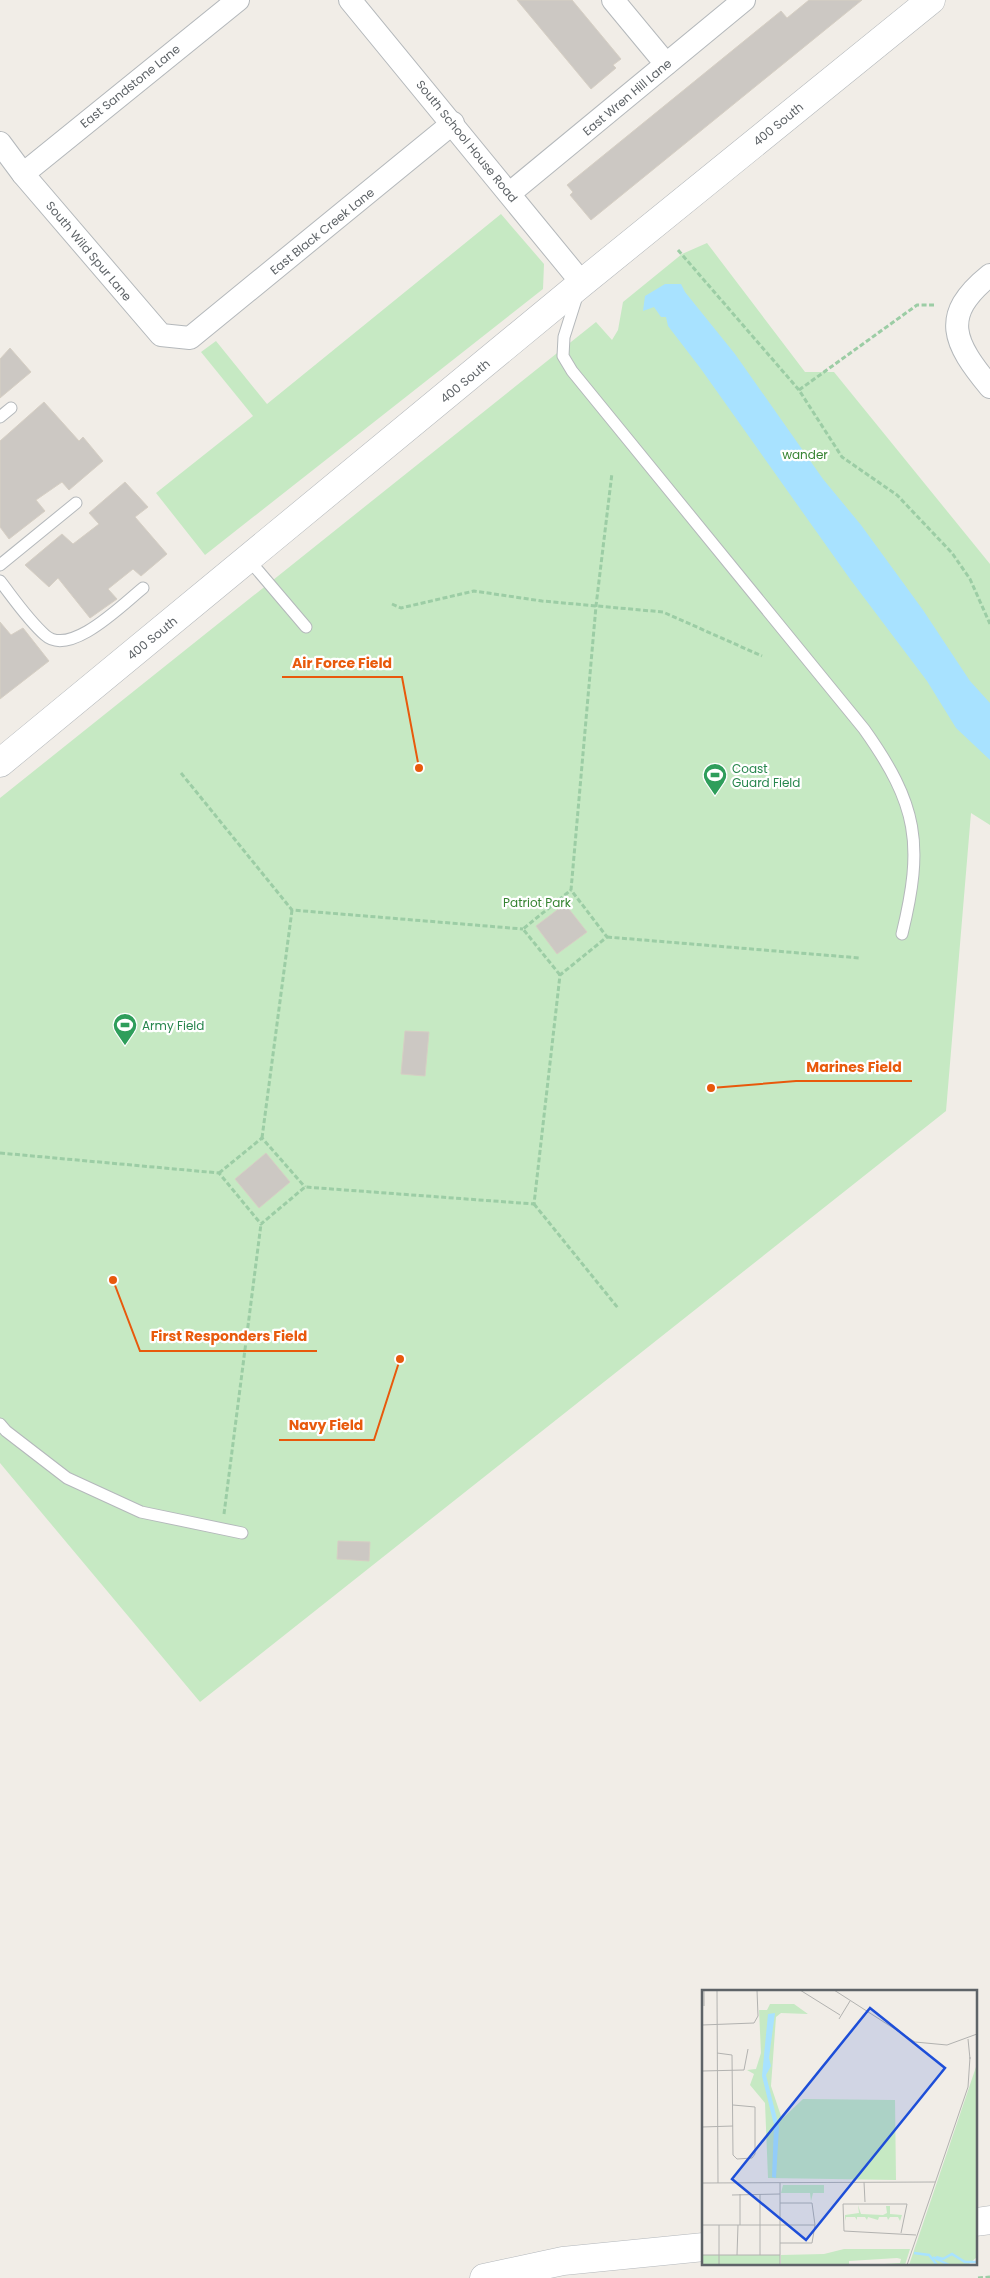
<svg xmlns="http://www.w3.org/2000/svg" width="990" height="2278" font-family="Poppins,sans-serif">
	<rect width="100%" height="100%" fill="#f1ede7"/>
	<g fill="#c6e9c3">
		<polygon points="501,214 544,264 543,289 205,555 156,493 253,416 201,352 216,341 267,404"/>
		<polygon points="707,243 805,372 834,372 990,564 990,825 971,813 946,1111 200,1702 0,1463 0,798 596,322 612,340 618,330 623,302 682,254"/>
	</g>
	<polygon fill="#a8e2ff" points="665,284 681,284 685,292 735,354 823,479 861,525 923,610 970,681 990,703 990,760 956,728 927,681 850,579 701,369 668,326 666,317 661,317 654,307 643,311 645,296"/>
	<g fill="#ccc8c3" stroke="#d6cfc4">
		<polygon points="517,0 572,0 621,59 613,65 616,68 591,89"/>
		<polygon points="809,0 862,0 591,220 570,195 573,192 567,185 781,11 787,18"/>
		<polygon points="10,348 31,372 0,398 0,359"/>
		<polygon points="44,402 79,441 83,437 103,461 69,490 62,482 36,500 45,511 9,539 0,527 0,441"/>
		<polygon points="125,482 148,507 135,517 167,554 141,576 133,569 108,589 117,599 90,618 58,578 49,587 25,565 62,534 73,544 99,524 89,513"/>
		<polygon points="0,622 11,635 23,628 49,661 0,699"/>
		<polygon points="565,904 587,932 557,954 536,926"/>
		<polygon points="405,1031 429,1032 425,1076 401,1074"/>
		<polygon points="266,1153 290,1182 259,1208 235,1179"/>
		<polygon points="338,1541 370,1542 369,1561 337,1559"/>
	</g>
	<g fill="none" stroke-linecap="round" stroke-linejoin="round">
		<g stroke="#b4b8bb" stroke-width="13">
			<g id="service">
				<path d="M577,296l-13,41 -1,19 9,15 292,358c54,76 60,115 38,205"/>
				<polyline points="0,417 11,408"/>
				<polyline points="249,560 306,627"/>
				<polyline points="0,565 76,503"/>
				<path d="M0,581c14,18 28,39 45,54 25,23 78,-31 98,-47"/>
				<polyline points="0,1424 6,1431 67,1478 141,1512 242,1533"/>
			</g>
		</g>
		<g stroke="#b4b8bb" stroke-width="24">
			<g id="minor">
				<polyline points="350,0 582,283"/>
				<polyline points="613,0 666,64"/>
				<polyline points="0,143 23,174 161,335 190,338 453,123"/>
				<polyline points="23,174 238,0"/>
				<polyline points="510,193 744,0"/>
				<path d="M990,275c-51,41 -36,68 0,112"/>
			</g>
		</g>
		<g stroke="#b4b8bb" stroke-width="29">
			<polyline id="tertiary" points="0,763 582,283 931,0"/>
		</g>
		<g stroke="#b3b7bb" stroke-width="29">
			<g id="secondary">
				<polyline points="976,2222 990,2220"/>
				<polyline points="484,2278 563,2261 704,2247"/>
			</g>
		</g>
		<g stroke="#9ccda5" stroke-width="3" stroke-dasharray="5 2.5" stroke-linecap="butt">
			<polyline points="678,250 799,390 842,457 897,495 952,553 970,579 990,624"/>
			<polyline points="799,390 917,305 934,305"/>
			<polyline points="392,604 401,608 474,591 542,601 663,612 762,656"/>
			<polyline points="181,773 292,910 523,929"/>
			<polyline points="607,937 860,958"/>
			<polyline points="560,975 523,929 571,890"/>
			<polyline points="262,1138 292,910"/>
			<polyline points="0,1153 219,1173 261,1224 305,1187 534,1204 560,975 607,937 571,890 596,606 612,473"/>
			<polyline points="219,1173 262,1138 305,1187"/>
			<polyline points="534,1204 618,1308"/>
			<polyline points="224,1514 261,1224"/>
			<polyline points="978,2278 990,2277"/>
		</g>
		<use href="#service" stroke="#fff" stroke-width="11"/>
		<use href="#minor" stroke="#fff" stroke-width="22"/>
		<use href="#tertiary" stroke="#fff" stroke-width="28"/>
		<use href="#secondary" stroke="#fff" stroke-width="28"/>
	</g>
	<defs>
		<g id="stadium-pin" transform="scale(1.25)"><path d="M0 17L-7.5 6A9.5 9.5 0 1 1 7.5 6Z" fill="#2e9e5b" stroke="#fff"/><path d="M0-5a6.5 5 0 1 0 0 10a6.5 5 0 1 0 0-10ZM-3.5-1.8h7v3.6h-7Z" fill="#fff"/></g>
	</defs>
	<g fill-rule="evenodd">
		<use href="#stadium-pin" x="715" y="775"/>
		<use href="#stadium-pin" x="125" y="1025"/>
	</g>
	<g text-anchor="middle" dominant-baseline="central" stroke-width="4.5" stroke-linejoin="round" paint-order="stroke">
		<g font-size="12" fill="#5e6367" stroke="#fff">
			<text transform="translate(130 86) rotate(-39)">East Sandstone Lane</text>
			<text transform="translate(627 97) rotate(-40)">East Wren Hill Lane</text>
			<text transform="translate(778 124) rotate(-39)">400 South</text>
			<text transform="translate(467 141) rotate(51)">South School House Road</text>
			<text transform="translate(322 231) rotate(-39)">East Black Creek Lane</text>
			<text transform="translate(89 251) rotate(50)">South Wild Spur Lane</text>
			<text transform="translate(465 381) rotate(-40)">400 South</text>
			<text transform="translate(152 638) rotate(-39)">400 South</text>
		</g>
		<g font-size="12" fill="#358331" stroke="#fff">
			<text x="805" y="454">wander</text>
			<text x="537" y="902">Patriot Park</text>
		</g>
		<g font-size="12" fill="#27864d" stroke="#fff" text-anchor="start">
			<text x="732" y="768">Coast<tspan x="732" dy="14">Guard Field</tspan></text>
			<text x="142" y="1025">Army Field</text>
		</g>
	</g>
	<g transform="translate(702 1990)">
		<rect width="275" height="275" fill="#f1ede7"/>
		<path d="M68,14h24l14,10 -27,-1 -5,4 -5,69 11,33 21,-20 92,1 1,80 -128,-2 -3,-75 -15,-18 4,-11 -7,-4 9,-1 5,-16 -2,-43h8zM275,74v193l-9,8h-59zM81,195h41v8h-11l-2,8 -1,-8h-29zM156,215l3,9 22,1 4,-2 -1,-7h8h-4v8l12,1 -2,6 -2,-4h-8l-2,3 -1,-3h-8l-1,3 -10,-3 -1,3 -2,-3h-8v3l-2,-3h-9l-1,4v-6l14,-2zM142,259h66l-5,16h-36l31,-2 1,-4 -4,-1 -48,3v4h-68v-10l43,-1zM0,265h78v10h-78z" fill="#c6e9c3"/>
		<path d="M73,23l-6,45 2,8 -5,9 13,52 -3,51 -4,-1 2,-52 -12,-49 6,-62z" fill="#a8e2ff"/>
		<path fill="none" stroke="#a8e2ff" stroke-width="2.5" d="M212,263l15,2 8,10M231,267l16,8M234,267l7,2 9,-5 13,8h12"/>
		<path fill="none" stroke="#b2b2b0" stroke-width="1" d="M2,0v16M15,0l1,193M98,0l40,25M132,0l81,52 32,3 30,-11M137,29l11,-18M0,35l52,-2 4,-7 -1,-26M266,49l2,20M15,63l15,2 1,100 4,4 15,-1 3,-4v-47l-22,-2M0,81l42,-1 4,-21M0,137l31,-1M162,192l1,20M0,193l233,-1M38,204v31M30,205l48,-1M78,213h32l3,22 -3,18h-32M0,235h113M17,235v40M199,243l6,-29h-64l1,27 72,4M0,265h78M35,265l1,-30M58,265v-61M6,275h72v-82M205,275l61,-178 2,-30"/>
		<path fill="#1d4ed8" fill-opacity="0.15" stroke="#1d4ed8" stroke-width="2.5" d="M168,18l75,60 -139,172 -74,-61z"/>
		<rect width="275" height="275" fill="none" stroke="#5e6367" stroke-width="2.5"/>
	</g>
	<path fill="none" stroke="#e8590c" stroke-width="2" d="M419 768L402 677H282M711 1088L796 1081H912M113 1280L140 1351H317M400 1359L374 1440H279"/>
	<g fill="#e8590c" stroke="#fff" stroke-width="2">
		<circle cx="419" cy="768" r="5"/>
		<circle cx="711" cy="1088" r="5"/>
		<circle cx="113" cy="1280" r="5"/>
		<circle cx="400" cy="1359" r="5"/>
	</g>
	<g font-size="14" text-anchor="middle" font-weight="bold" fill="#e8590c" stroke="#fff" stroke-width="4.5" stroke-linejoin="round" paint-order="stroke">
		<text x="342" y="668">Air Force Field</text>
		<text x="854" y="1072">Marines Field</text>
		<text x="229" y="1341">First Responders Field</text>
		<text x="326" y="1430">Navy Field</text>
	</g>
</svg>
